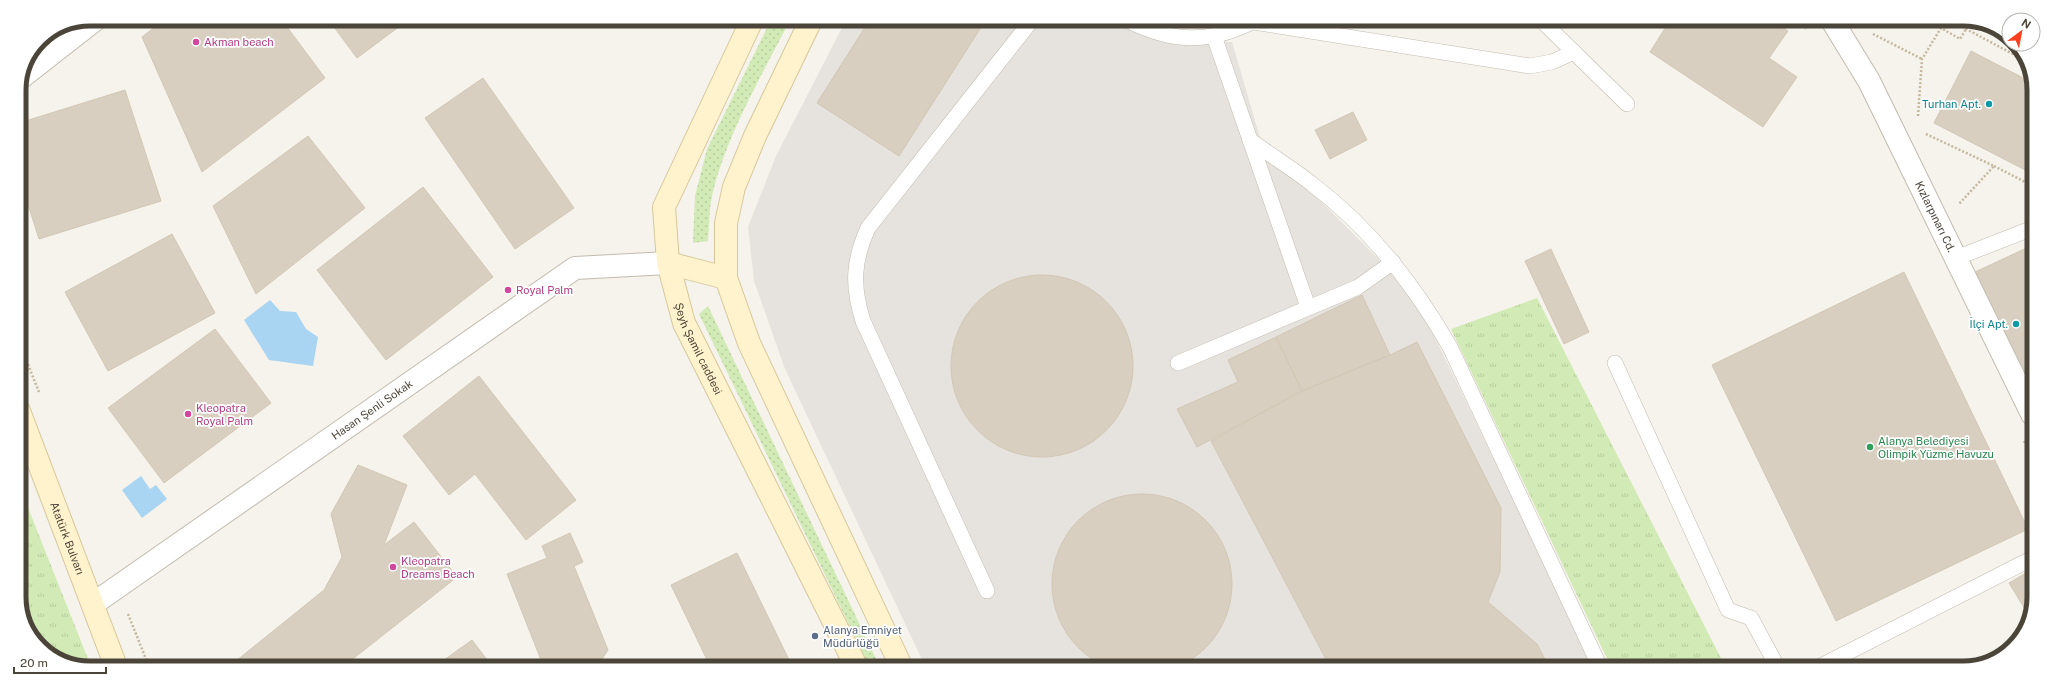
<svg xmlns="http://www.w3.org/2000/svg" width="2053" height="687" font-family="'Public Sans',sans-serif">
	<defs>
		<pattern id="grass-tufts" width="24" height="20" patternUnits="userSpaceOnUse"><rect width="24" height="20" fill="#d2eab5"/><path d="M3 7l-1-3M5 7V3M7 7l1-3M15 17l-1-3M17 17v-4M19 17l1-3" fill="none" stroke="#b6ca9c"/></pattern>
		<pattern id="park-dots" width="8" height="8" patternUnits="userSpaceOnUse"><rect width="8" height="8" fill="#d2eab5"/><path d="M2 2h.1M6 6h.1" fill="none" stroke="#b6ca9c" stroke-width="1.8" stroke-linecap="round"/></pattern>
	</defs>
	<rect width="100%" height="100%" fill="#f6f3ec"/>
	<polygon fill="#e6e2dd" points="846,20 1108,21 1174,39 1232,42 1261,141 1415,296 1594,667 925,666 785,369 754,281 748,227 776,156"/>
	<g fill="url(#grass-tufts)">
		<polygon points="1537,298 1726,668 1611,667 1451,329"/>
		<polygon points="19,485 90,664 67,664 34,641 19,602"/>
	</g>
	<g fill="url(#park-dots)">
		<path d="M771,20h19c-28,55 -67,121 -79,181 -2,13 -2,27 -3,40l-15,2 2,-47 12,-47z"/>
		<polygon points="708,306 879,665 869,666 699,314"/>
	</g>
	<g fill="#a9d4f2">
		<polygon points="270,300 280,311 296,312 306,329 318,337 313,366 269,360 244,320"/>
		<polygon points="141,476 150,489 156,485 167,499 142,518 122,490"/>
	</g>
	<g fill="#d8cfc1" stroke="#d3c7b4">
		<polygon points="165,19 281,19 325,78 202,172 142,37"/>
		<polygon points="309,19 324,19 315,27"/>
		<polygon points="328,19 408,20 357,58"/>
		<polygon points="869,21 985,21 899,156 817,103"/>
		<polygon points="1669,22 1775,22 1788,31 1769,58 1797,77 1763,127 1650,52"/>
		<polygon points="1971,51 2033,83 2033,174 1934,123"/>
		<polygon points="483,78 574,208 515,249 425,118"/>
		<polygon points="125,90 161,201 39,239 19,176 19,123"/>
		<polygon points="1353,112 1367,140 1330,159 1315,130"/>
		<polygon points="308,136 365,208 256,294 213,206"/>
		<polygon points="423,187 493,277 386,360 317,270"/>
		<polygon points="172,234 215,313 108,371 65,292"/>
		<polygon points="2033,245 2032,375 2026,378 1975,272"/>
		<polygon points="1551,249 1589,332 1564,344 1525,261"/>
		<polygon points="1904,272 2028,529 1836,621 1712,365"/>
		<circle cx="1042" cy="366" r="91"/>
		<polygon points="1362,295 1390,355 1302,391 1276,337"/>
		<polygon points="215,329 271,403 164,483 108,408"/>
		<polygon points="1276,337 1302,391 1197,447 1177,409 1238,382 1228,360"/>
		<polygon points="1417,342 1501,508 1500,572 1488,602 1537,644 1549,667 1330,667 1211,441 1302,391 1390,355"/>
		<polygon points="479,376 576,500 526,540 475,474 449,495 403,436"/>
		<polygon points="358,465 407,485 384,545 414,522 457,577 345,665 231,665 324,590 342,557 331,514"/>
		<circle cx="1142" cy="584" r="90"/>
		<polygon points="570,533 583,562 574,566 608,650 598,665 543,665 507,574 547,558 542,546"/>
		<polygon points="737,553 792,666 710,666 671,585"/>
		<polygon points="2031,570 2030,612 2028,614 2009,583"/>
		<polygon points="472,640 491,665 437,665"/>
	</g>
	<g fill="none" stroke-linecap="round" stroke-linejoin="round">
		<g stroke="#c2bbae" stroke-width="16">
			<g id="lane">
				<path d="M1129,21c43,21 77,23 121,2"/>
				<polyline points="1247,21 1530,66 1552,62 1574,52"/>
				<polyline points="1543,22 1627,104"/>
				<polyline points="1214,36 1308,307"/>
				<path d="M1250,140c20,15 42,28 62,44 58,44 102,100 138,163l150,320"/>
				<polyline points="1956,258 2033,228"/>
				<polyline points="1178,363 1358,287 1393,262"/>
				<polyline points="1615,363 1728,610 1751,618 1778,668"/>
				<path d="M987,591l-124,-270c-11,-35 -10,-60 5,-93l163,-207"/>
				<polyline points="1817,668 2031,559"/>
			</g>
		</g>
		<g stroke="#c2bbae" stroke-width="24">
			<g id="street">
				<path id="s1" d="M1833,22l36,59 163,333"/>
				<polyline points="23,76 96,19"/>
				<path id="s2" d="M93,604l482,-336 93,-5"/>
			</g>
		</g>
		<g stroke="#d6c79b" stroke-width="24">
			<g id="secondary">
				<path id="s3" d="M752,20l-88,187 4,56 16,60 172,343"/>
				<polyline points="811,20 755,136 734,187 726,223 726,278 749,343 901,666"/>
				<polyline points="668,263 726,278"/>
				<path id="s4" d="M19,411l96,253"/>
			</g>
		</g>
		<g stroke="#c4b79f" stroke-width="2.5" stroke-dasharray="2 2" stroke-linecap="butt">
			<polyline points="1801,22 1806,29"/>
			<polyline points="1955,23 2024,60"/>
			<polyline points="1873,34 1922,59"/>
			<polyline points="1918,116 1922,59 1941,28 1960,39 1966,29"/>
			<polyline points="1926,134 1994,166 1959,204"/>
			<polyline points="1994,166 2033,186"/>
			<polyline points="19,342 39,392"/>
			<polyline points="2024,441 2031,455"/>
			<polyline points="128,614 148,664"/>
		</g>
		<use href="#lane" stroke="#fff" stroke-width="15"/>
		<use href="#street" stroke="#fff" stroke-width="22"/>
		<use href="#secondary" stroke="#fff3cd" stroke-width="22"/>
	</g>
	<g fill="#d1479c" stroke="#fff" stroke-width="1.5">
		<circle cx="196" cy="42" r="4"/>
		<circle cx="508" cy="290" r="4"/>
		<circle cx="188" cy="414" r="4"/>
		<circle cx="393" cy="567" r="4"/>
	</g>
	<g fill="#0f9aa8" stroke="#fff" stroke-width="1.5">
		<circle cx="1989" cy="104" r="4"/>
		<circle cx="2016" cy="324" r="4"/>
	</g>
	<circle fill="#2e9e5b" stroke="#fff" stroke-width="1.5" cx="1870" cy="447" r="4"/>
	<circle fill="#5c6f8a" stroke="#fff" stroke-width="1.5" cx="815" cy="636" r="4"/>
	<g text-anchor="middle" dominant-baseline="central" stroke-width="3.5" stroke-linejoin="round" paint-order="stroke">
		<g font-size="11" fill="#b23c85" stroke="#fff" text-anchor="start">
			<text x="204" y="42">Akman beach</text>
			<text x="516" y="290">Royal Palm</text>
			<text x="196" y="408">Kleopatra<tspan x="196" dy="13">Royal Palm</tspan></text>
			<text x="401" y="561">Kleopatra<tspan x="401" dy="13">Dreams Beach</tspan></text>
		</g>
		<g font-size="11" fill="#0d838f" stroke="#fff" text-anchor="end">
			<text x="1981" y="104">Turhan Apt.</text>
			<text x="2008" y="324">İlçi Apt.</text>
		</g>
		<g font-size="11" fill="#4b4439" stroke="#fff">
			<text stroke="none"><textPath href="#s1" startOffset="220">Kızlarpınarı Cd.</textPath></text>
			<text stroke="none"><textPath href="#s3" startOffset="354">Şeyh Şamil caddesi</textPath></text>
			<text stroke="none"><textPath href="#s2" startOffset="340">Hasan Şenli Sokak</textPath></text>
			<text stroke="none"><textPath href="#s4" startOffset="136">Atatürk Bulvarı</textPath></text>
		</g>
		<g font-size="11" fill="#27864d" stroke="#fff" text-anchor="start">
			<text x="1878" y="441">Alanya Belediyesi<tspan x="1878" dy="13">Olimpik Yüzme Havuzu</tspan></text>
		</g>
		<g font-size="11" fill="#4e5e75" stroke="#fff" text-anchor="start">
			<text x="823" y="630">Alanya Emniyet<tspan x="823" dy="13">Müdürlüğü</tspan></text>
		</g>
	</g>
	<path d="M0 0H2053V687H0ZM90 26H1963A64 64 0 0 1 2027 90V597A64 64 0 0 1 1963 661H90A64 64 0 0 1 26 597V90A64 64 0 0 1 90 26Z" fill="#fff" fill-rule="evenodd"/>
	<path fill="none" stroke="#4b4439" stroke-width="5" d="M90 26H1963A64 64 0 0 1 2027 90V597A64 64 0 0 1 1963 661H90A64 64 0 0 1 26 597V90A64 64 0 0 1 90 26Z"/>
	<g transform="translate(2021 32) rotate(32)"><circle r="19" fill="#ffffff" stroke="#b7b4b0"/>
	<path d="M0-3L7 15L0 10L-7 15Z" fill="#fc3f1d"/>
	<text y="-6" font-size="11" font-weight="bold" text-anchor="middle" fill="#4b4439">N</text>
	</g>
	<path d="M14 667v6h92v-6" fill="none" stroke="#4b4439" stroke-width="2"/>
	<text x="20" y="667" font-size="12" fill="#4b4439" stroke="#ffffff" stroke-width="3" paint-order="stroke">20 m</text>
</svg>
